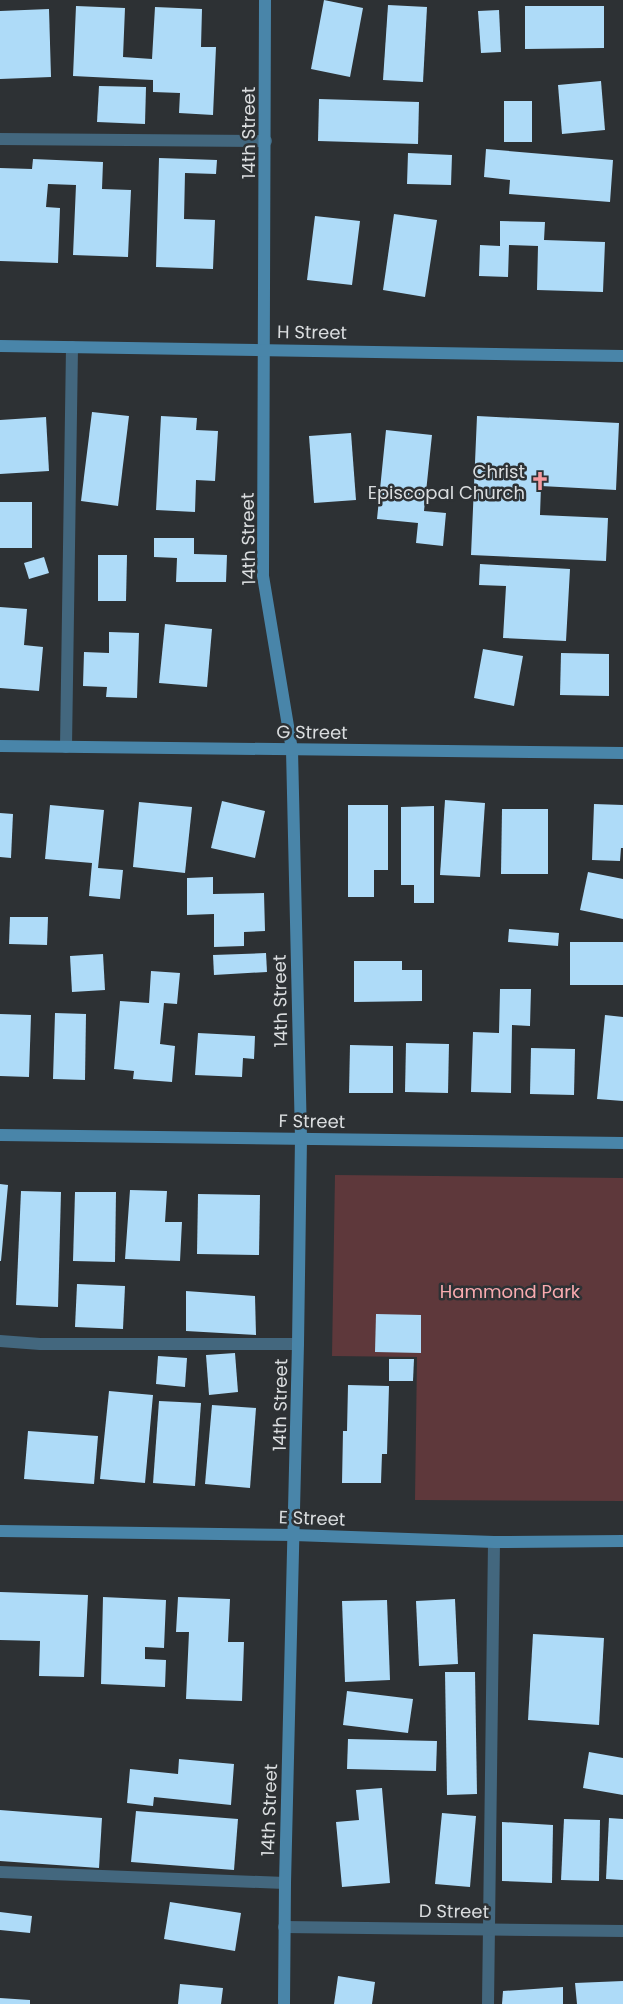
<svg xmlns="http://www.w3.org/2000/svg" width="623" height="2004" font-family="Poppins,sans-serif">
	<rect width="100%" height="100%" fill="#2d3134"/>
	<polygon fill="#5e383b" points="335,1175 623,1178 623,1501 415,1500 417,1357 332,1356"/>
	<g fill="#aedbf8">
		<polygon points="324,0 363,8 350,77 311,69"/>
		<polygon points="388,5 427,7 423,82 383,80"/>
		<polygon points="76,6 125,8 123,57 152,59 155,7 202,9 201,47 216,47 213,115 179,113 180,93 153,92 153,80 73,76"/>
		<polygon points="525,6 604,6 604,48 525,49"/>
		<polygon points="49,9 51,77 0,79 0,11"/>
		<polygon points="499,10 501,52 481,53 478,11"/>
		<polygon points="601,81 605,130 562,134 558,85"/>
		<polygon points="99,86 146,87 145,124 97,122"/>
		<polygon points="319,99 419,102 418,144 318,141"/>
		<rect x="504" y="101" width="28" height="41"/>
		<polygon points="486,149 613,160 610,202 509,194 510,180 484,177"/>
		<polygon points="408,153 452,155 451,185 407,184"/>
		<polygon points="159,158 217,160 216,174 185,173 184,219 215,220 213,269 156,267"/>
		<polygon points="33,159 103,162 102,189 131,190 128,257 73,255 76,185 48,184 46,207 60,208 58,263 0,261 0,168 32,169"/>
		<polygon points="394,214 437,220 425,297 383,290"/>
		<polygon points="315,216 360,221 352,285 307,280"/>
		<polygon points="500,221 545,222 544,240 605,242 603,292 537,290 538,246 509,245 508,277 479,276 480,245 500,246"/>
		<polygon points="92,412 129,416 118,506 81,501"/>
		<polygon points="161,416 197,418 196,430 218,431 215,481 196,480 195,512 156,510"/>
		<polygon points="477,416 619,423 616,490 541,486 540,515 608,518 606,561 471,555"/>
		<polygon points="46,417 49,471 0,474 0,420"/>
		<polygon points="386,430 432,435 424,511 446,513 443,546 416,543 418,523 377,519"/>
		<polygon points="351,433 356,500 314,503 309,436"/>
		<rect x="0" y="502" width="32" height="46"/>
		<polygon points="154,538 194,538 194,554 227,555 226,582 176,582 177,558 154,557"/>
		<polygon points="98,555 127,555 126,601 98,601"/>
		<polygon points="44,557 49,573 29,579 24,563"/>
		<polygon points="480,564 570,569 566,641 503,638 506,586 479,585"/>
		<polygon points="0,607 27,609 24,645 43,647 39,691 0,688"/>
		<polygon points="165,624 212,629 207,687 159,683"/>
		<polygon points="109,632 139,633 137,698 106,697 107,687 83,686 84,652 109,653"/>
		<polygon points="483,649 523,656 514,706 474,698"/>
		<polygon points="561,653 609,654 609,696 560,695"/>
		<polygon points="445,800 485,803 480,877 440,875"/>
		<polygon points="222,801 265,811 255,858 211,848"/>
		<polygon points="139,802 192,807 185,873 133,867"/>
		<polygon points="594,804 623,805 623,848 621,848 620,861 592,860"/>
		<polygon points="50,805 104,810 98,868 123,870 120,899 89,896 92,863 45,859"/>
		<polygon points="348,805 388,805 388,870 374,870 374,897 348,897"/>
		<polygon points="434,806 434,903 414,903 414,885 401,885 401,807"/>
		<polygon points="502,809 548,809 548,874 501,874"/>
		<polygon points="0,813 13,814 11,858 0,857"/>
		<polygon points="588,872 623,879 623,919 580,910"/>
		<polygon points="213,877 213,894 264,893 265,931 244,932 244,946 214,947 214,914 187,915 187,878"/>
		<polygon points="10,917 48,917 47,945 9,944"/>
		<polygon points="509,929 559,933 558,946 508,942"/>
		<rect x="570" y="942" width="53" height="43"/>
		<polygon points="266,953 267,972 214,975 213,955"/>
		<polygon points="103,954 105,990 72,992 70,956"/>
		<polygon points="354,961 402,961 402,970 422,970 422,1001 354,1002"/>
		<polygon points="151,971 180,973 177,1004 164,1003 160,1044 175,1046 172,1082 133,1079 134,1071 114,1069 120,1001 149,1003"/>
		<polygon points="500,989 531,989 530,1026 512,1025 511,1093 471,1092 473,1032 499,1033"/>
		<polygon points="55,1013 86,1014 85,1080 53,1079"/>
		<polygon points="0,1014 31,1015 29,1077 0,1076"/>
		<polygon points="605,1015 623,1017 623,1101 597,1099"/>
		<polygon points="198,1033 255,1036 254,1059 243,1058 242,1077 195,1075"/>
		<polygon points="406,1043 449,1044 448,1093 405,1092"/>
		<polygon points="350,1045 393,1046 393,1093 349,1093"/>
		<polygon points="531,1048 575,1049 574,1095 530,1094"/>
		<polygon points="0,1184 8,1185 1,1261 0,1261"/>
		<polygon points="130,1190 167,1191 165,1222 182,1222 180,1261 125,1259"/>
		<polygon points="21,1191 61,1192 58,1307 16,1305"/>
		<polygon points="75,1192 116,1192 115,1262 73,1261"/>
		<polygon points="198,1194 260,1195 259,1255 197,1254"/>
		<polygon points="77,1284 125,1286 123,1329 75,1327"/>
		<polygon points="186,1291 255,1296 256,1335 186,1331"/>
		<polygon points="376,1314 421,1315 421,1353 375,1352"/>
		<polygon points="235,1353 238,1392 209,1395 206,1355"/>
		<polygon points="158,1356 187,1358 185,1387 156,1384"/>
		<polygon points="389,1359 414,1359 413,1381 389,1381"/>
		<polygon points="348,1385 389,1386 387,1454 382,1454 381,1483 342,1483 343,1431 347,1431"/>
		<polygon points="109,1391 153,1395 145,1483 100,1479"/>
		<polygon points="159,1401 201,1403 195,1486 153,1483"/>
		<polygon points="212,1405 256,1408 250,1488 205,1484"/>
		<polygon points="28,1431 98,1436 94,1484 24,1479"/>
		<polygon points="0,1592 88,1595 84,1677 39,1676 40,1641 0,1640"/>
		<polygon points="103,1597 166,1600 164,1648 145,1647 145,1659 166,1660 165,1687 101,1684"/>
		<polygon points="178,1597 230,1599 228,1642 244,1642 242,1701 186,1699 189,1632 176,1632"/>
		<polygon points="455,1599 458,1664 419,1666 416,1601"/>
		<polygon points="387,1600 390,1680 345,1682 342,1601"/>
		<polygon points="533,1634 604,1638 599,1725 528,1720"/>
		<polygon points="445,1672 475,1672 477,1794 447,1795"/>
		<polygon points="347,1691 413,1699 408,1733 343,1725"/>
		<polygon points="348,1739 437,1741 436,1771 347,1769"/>
		<polygon points="589,1752 623,1758 623,1795 583,1788"/>
		<polygon points="179,1759 234,1764 231,1805 154,1797 153,1806 127,1803 130,1769 178,1774"/>
		<polygon points="382,1788 390,1883 342,1887 336,1822 359,1820 356,1790"/>
		<polygon points="0,1810 102,1818 99,1868 0,1861"/>
		<polygon points="136,1811 238,1819 234,1870 131,1862"/>
		<polygon points="442,1813 476,1816 470,1887 435,1884"/>
		<polygon points="609,1818 623,1819 623,1880 606,1879"/>
		<polygon points="564,1819 600,1820 599,1881 561,1880"/>
		<polygon points="502,1822 553,1825 552,1883 502,1881"/>
		<polygon points="170,1902 241,1913 235,1951 164,1939"/>
		<polygon points="0,1912 32,1916 30,1933 0,1930"/>
		<polygon points="338,1976 375,1982 372,2004 334,2004"/>
		<polygon points="623,1981 623,2004 577,2004 575,1983"/>
		<polygon points="180,1984 223,1988 221,2004 178,2004"/>
		<polygon points="563,1987 563,2004 502,2004 503,1991"/>
		<polygon points="0,1998 30,2000 30,2004 0,2004"/>
	</g>
	<g fill="none" stroke-linecap="round" stroke-linejoin="round">
		<g stroke="#43677e" stroke-width="12">
			<polyline points="0,139 266,141"/>
			<polyline points="66,747 72,347"/>
			<polyline points="0,1341 40,1344 298,1344"/>
			<polyline points="0,1872 285,1883"/>
			<polyline points="488,2004 494,1542"/>
		</g>
		<polyline stroke="#43677e" stroke-width="12" points="284,1927 623,1931"/>
		<g stroke="#4985a9" stroke-width="12">
			<polyline points="265,0 263,576 292,750 301,1138 298,1344 285,1883 284,2004"/>
			<polyline points="0,346 623,356"/>
			<polyline points="0,746 623,753"/>
			<polyline points="0,1135 623,1143"/>
			<polyline points="0,1531 294,1535 494,1542 623,1541"/>
		</g>
	</g>
	<defs>
		<g id="church-bare" transform="scale(1.5)"><path d="M-1.2-6h2.4v3.5h3.3v2.4h-3.3V6h-2.4V-.1h-3.3v-2.4h3.3Z" fill="#f49aa0" stroke="#2d3134" stroke-width="2.5" paint-order="stroke"/></g>
	</defs>
	<g fill-rule="evenodd">
		<use href="#church-bare" x="540" y="481"/>
	</g>
	<g text-anchor="middle" dominant-baseline="central" stroke-width="5" stroke-linejoin="round" paint-order="stroke">
		<g font-size="18" fill="#dadddf" stroke="#2d3134">
			<text transform="translate(248 133) rotate(-90)">14th Street</text>
			<text transform="translate(312 332) rotate(1)">H Street</text>
			<text transform="translate(248 539) rotate(-91)">14th Street</text>
			<text transform="translate(312 732) rotate(1)">G Street</text>
			<text transform="translate(280 1001) rotate(-91)">14th Street</text>
			<text transform="translate(312 1121) rotate(1)">F Street</text>
			<text transform="translate(280 1405) rotate(-89)">14th Street</text>
			<text transform="translate(312 1518) rotate(2)">E Street</text>
			<text transform="translate(269 1810) rotate(-88)">14th Street</text>
			<text transform="translate(454 1911) rotate(1)">D Street</text>
		</g>
		<g font-size="18" fill="#dadddf" stroke="#2d3134" text-anchor="end">
			<text x="525" y="471">Christ<tspan x="525" dy="21">Episcopal Church</tspan></text>
		</g>
		<g font-size="18" fill="#f9aaaf" stroke="#2d3134">
			<text x="510" y="1291">Hammond Park</text>
		</g>
	</g>
</svg>
